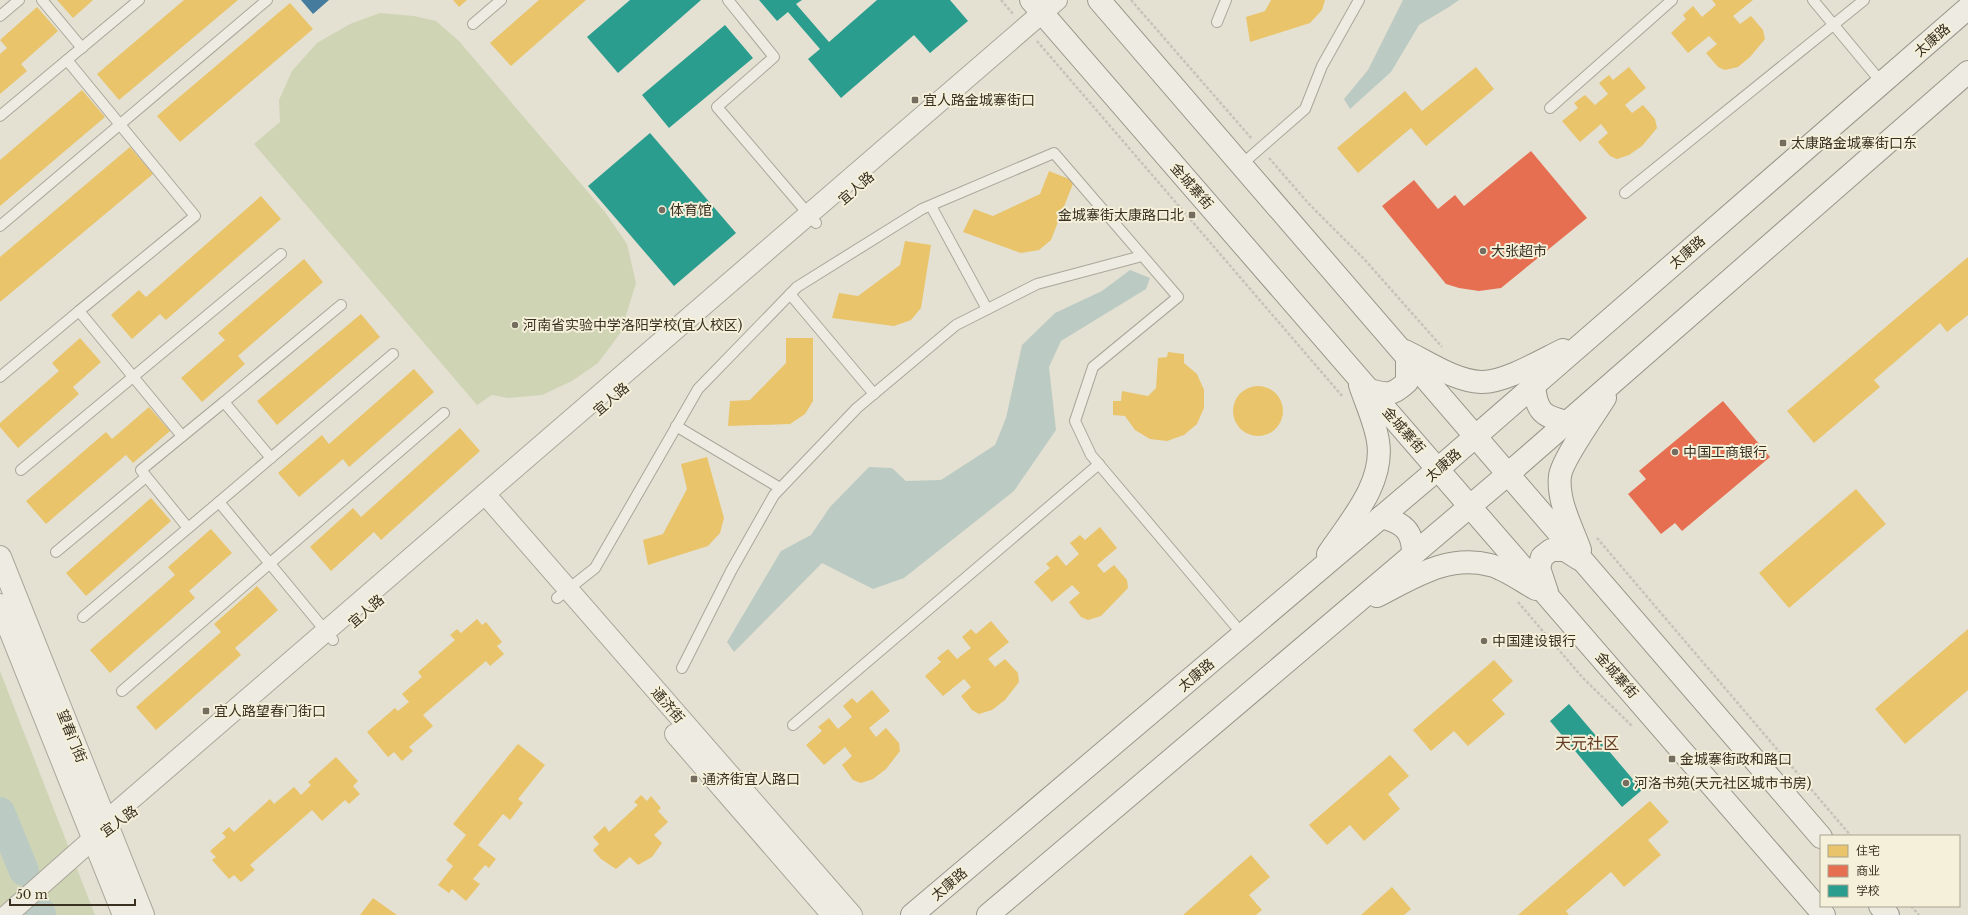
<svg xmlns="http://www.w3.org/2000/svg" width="1968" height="915" font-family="'Libre Baskerville','Noto Sans SC',serif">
	<rect width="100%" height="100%" fill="#e4e1d2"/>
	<g fill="#cfd4b5">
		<polygon points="380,13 414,16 436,21 459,41 605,212 627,244 636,283 621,332 598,363 572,381 542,395 508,398 492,395 477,405 254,144 280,122 279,100 292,71 317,43 350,24"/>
		<polygon points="0,671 95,915 0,915"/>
	</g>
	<g fill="#bbcbc3">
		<polygon points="1403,0 1459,0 1449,7 1419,25 1391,72 1350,109 1344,99 1368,70"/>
		<polygon points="1130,270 1150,278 1146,289 1061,341 1049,367 1056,430 1014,491 904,578 873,589 822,563 734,652 727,642 781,551 811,535 830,507 869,467 892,468 906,481 941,480 995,445 1006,418 1022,345 1055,313 1102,291"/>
	</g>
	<g fill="#e9c46a">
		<polygon points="57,0 93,0 73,18"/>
		<polygon points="184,0 238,0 119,100 97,74"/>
		<polygon points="453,0 467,0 459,7"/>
		<polygon points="539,0 586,0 511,66 490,43"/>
		<polygon points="1271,0 1325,0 1322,10 1310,23 1250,42 1246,17 1265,11"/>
		<polygon points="1712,0 1753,0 1733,16 1740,24 1751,16 1763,30 1765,39 1750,57 1738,67 1725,70 1718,67 1706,53 1717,44 1709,36 1688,53 1671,33 1686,19 1683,15 1693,6 1702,17 1716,5"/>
		<polygon points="290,3 313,29 180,142 157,116"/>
		<polygon points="37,7 58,31 21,64 27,71 0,94 0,54 7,48 0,40"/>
		<polygon points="1476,67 1494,89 1426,146 1411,128 1358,173 1337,148 1405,91 1422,111"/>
		<polygon points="1629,67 1646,88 1625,105 1632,113 1643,105 1655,119 1657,128 1642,146 1629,155 1617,159 1610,156 1598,142 1608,133 1601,124 1580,142 1562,121 1578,108 1574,103 1585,95 1595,105 1608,94 1599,83 1609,75 1613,80"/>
		<polygon points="82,90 105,117 0,206 0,160"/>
		<polygon points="130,147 153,174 0,302 0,257"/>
		<polygon points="1049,171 1074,181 1051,240 1039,250 1021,253 963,232 974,209 993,216 1040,194"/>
		<polygon points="261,196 281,219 166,320 160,314 132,339 111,315 139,290 146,297"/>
		<polygon points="905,241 931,245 921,308 911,320 894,326 832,318 839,293 858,296 900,265"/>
		<polygon points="1968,257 1968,315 1947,332 1940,323 1874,380 1880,387 1814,443 1787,411"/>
		<polygon points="304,259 323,282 238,356 245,364 202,402 181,378 225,340 218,333"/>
		<polygon points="361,314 380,337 277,425 257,401"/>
		<polygon points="80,338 101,362 73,387 79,394 18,448 0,427 0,423 59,371 52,363"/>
		<polygon points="786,338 813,338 813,401 805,414 790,424 728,426 730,401 750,400 786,363"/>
		<polygon points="1168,352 1184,354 1184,363 1197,374 1204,390 1204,408 1197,424 1184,435 1167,441 1150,439 1135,430 1125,416 1113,415 1113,401 1121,401 1122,391 1148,396 1156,388 1158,358 1167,357"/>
		<polygon points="414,369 434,392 349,467 343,459 299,497 278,473 322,435 329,444"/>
		<circle cx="1258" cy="411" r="25"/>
		<polygon points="149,407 170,431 133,463 126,455 46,524 26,501 106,432 112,439"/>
		<polygon points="460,428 480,451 381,540 374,532 331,571 310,547 353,508 361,517"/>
		<polygon points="707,457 724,518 720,533 708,546 648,565 643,540 663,534 687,489 681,464"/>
		<polygon points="1856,489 1886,524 1789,608 1759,573"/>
		<polygon points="151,498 171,521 86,596 66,573"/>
		<polygon points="1100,527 1117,548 1097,565 1104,573 1114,565 1127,580 1128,588 1101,616 1088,620 1081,617 1069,602 1080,593 1072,585 1052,602 1034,582 1050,568 1046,564 1057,555 1066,566 1079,554 1070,543 1080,535 1085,540"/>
		<polygon points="211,529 232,553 189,591 195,598 110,673 90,650 175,575 168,567"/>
		<polygon points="257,586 278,610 235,648 241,655 156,730 136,707 221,632 214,624"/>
		<polygon points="477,619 482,625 486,622 502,642 497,646 504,654 490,666 486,661 423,715 433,726 409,747 413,751 402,761 394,752 388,757 367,732 395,708 398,711 409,702 402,694 422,677 418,672 455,640 450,635 457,629 461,633"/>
		<polygon points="991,621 1009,642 988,659 995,667 1005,659 1018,673 1019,682 1005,700 992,710 979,714 972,710 961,696 971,687 964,679 943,696 925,676 941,662 937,658 948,649 957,659 971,648 962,637 971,629 976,634"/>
		<polygon points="1968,629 1968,690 1905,744 1875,709"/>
		<polygon points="1494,660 1513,681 1492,700 1505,714 1468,746 1454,731 1431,751 1413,730"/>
		<polygon points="872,690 890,711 869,728 876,737 886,728 899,743 900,751 886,769 873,779 861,783 853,780 842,765 852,756 845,747 824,765 806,745 822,731 818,727 829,718 838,729 852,717 843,706 852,698 857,703"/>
		<polygon points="518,744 545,765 518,799 523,803 510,820 503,814 478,845 496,859 489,868 485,865 473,879 480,884 466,901 452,889 449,893 438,885 453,866 446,860 466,835 453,824"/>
		<polygon points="1390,755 1409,776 1388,794 1400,809 1364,841 1350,825 1327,845 1309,825"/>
		<polygon points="336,757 358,781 353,786 360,794 349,804 345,800 322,821 312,810 250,865 255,870 241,882 234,875 229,879 212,860 216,857 210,851 226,837 222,833 229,827 234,832 270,799 274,804 294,787 301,795 311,785 308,782"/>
		<polygon points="641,795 647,801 651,796 661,808 658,811 668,822 654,835 662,843 652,857 638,865 630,857 616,869 601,859 593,850 599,844 593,837 605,826 609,832 638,805 634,802"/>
		<polygon points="1650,801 1669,822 1648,840 1661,855 1624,887 1611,872 1566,911 1569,915 1518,915"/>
		<polygon points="1251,855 1270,877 1249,895 1262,910 1256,915 1183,915"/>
		<polygon points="1392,887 1411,909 1404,915 1361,915"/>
		<polygon points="373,898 397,915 360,915"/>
	</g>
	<g fill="#e76f51">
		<polygon points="1531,151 1587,218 1501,288 1479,291 1459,288 1446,284 1382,206 1414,180 1438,209 1455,195 1464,206"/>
		<polygon points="1723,401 1770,457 1682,531 1675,523 1661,534 1628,494 1646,479 1639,471"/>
	</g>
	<g fill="#2a9d8f">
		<polygon points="630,0 701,0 618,73 587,37"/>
		<polygon points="759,0 802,0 796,4 829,42 877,0 950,0 968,21 930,53 914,35 841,98 808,59 820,49 788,12 777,21"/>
		<polygon points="725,25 753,58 669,128 642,95"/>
		<polygon points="650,133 736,233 674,286 588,186"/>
		<polygon points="1569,704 1642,790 1622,807 1550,721"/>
	</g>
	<polygon fill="#457b9d" points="301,0 329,0 313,14"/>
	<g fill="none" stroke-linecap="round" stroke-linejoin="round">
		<g stroke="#bbcbc3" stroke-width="30">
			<polyline points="0,812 24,871"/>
			<polyline points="40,912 41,915"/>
		</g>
		<g stroke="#aaa69a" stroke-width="12">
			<g id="service">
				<polyline points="42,0 82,48"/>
				<polyline points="728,0 774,57 717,107 816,223"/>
				<polyline points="1813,0 1882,83"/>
				<polyline points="0,16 19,0"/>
				<polyline points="1217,22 1226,0"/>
				<polyline points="473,24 501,0"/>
				<polyline points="67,60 139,0"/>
				<polyline points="1550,108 1672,0"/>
				<polyline points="0,116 67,60 195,216 79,311"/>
				<polyline points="1241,165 1305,109 1322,66 1359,0"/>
				<polyline points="1625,193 1864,0"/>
				<polyline points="931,206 987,309"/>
				<polyline points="0,226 267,0"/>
				<polyline points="790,294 874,394"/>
				<polyline points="0,377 79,311 182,436"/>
				<polyline points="224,402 341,305"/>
				<polyline points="676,426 780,488"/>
				<polyline points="21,470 281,254"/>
				<polyline points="219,502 393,354"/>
				<polyline points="188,528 141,470 224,402 271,458"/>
				<polyline points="56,552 146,477"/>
				<polyline points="557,598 595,568 698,389 797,287 922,209 1054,153 1178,297 1093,367 1075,421 1091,455 1243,635"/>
				<polyline points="83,617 219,502 333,640"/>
				<polyline points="682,668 731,571 774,495 857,408 956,325 1037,284 1142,256"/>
				<polyline points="122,691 444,413"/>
				<polyline points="793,725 1099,464"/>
			</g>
		</g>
		<g stroke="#aaa69a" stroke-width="22">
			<g id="minor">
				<polyline points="485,494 852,915"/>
				<polyline points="675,734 832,915"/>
				<polyline points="7,915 94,838 106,821 1057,0"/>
			</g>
		</g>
		<g stroke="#aaa69a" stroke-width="24">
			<g id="tertiary">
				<polyline points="0,557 143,915"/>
				<polyline points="0,605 124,915"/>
			</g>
		</g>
		<g stroke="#9a968a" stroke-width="24">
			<g id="secondary">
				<polyline points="1031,0 1824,915"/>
				<polyline points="1099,0 1821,837"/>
				<path d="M1405,351c23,11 50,30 76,31 23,1 61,-22 82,-32"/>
				<path d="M1534,386c3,26 8,30 33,36"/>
				<path d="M1369,390c19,5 23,6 38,-8v-23"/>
				<path d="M1381,517c22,6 32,13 32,37"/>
				<path d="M1580,550c-8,-23 -23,-49 -20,-74 2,-16 35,-62 45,-78"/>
				<path d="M1328,554c22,-33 57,-71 50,-113 -3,-19 -12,-38 -18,-56"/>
				<polyline points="1547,592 1539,568 1542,557 1551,550 1565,550 1579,559"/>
				<path d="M1377,596c36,-18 70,-42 113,-31 14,3 33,17 46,24"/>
				<polyline points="1880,906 1888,915"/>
				<polyline points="912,915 1438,469 1968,8"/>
				<polyline points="988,915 1508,474 1968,72"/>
			</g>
		</g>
		<g stroke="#c6c3b9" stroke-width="2.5" stroke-dasharray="3 2" stroke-linecap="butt">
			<polyline points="1001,0 1014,15"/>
			<polyline points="1131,0 1252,139"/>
			<polyline points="1037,41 1343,397"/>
			<polyline points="1269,158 1309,204 1365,260 1442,347"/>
			<polyline points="1597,538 1851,836"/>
			<polyline points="1518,602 1582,677 1632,726"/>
			<polyline points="1911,906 1919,915"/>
		</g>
		<use href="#service" stroke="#edebe2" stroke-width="10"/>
		<use href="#minor" stroke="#edebe2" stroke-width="20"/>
		<use href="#tertiary" stroke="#edebe2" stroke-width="22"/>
		<use href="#secondary" stroke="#edebe2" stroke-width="22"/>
	</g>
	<g fill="#756e60" stroke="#f4f0d9" stroke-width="1.5">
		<rect x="911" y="96" width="8" height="8" rx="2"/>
		<rect x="1779" y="139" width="8" height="8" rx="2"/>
		<circle cx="662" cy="210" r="4"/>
		<rect x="1188" y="211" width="8" height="8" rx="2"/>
		<circle cx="1483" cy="251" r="4"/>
		<circle cx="515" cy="325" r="4"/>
		<circle cx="1675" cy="452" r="4"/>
		<circle cx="1484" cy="641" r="4"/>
		<rect x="202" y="707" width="8" height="8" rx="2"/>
		<rect x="1668" y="755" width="8" height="8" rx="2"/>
		<rect x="690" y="775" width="8" height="8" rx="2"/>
		<circle cx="1626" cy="783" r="4"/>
	</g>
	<g text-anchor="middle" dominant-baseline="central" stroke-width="4" stroke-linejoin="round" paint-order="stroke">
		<g font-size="14" fill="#393022" stroke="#f4f0d9">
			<text transform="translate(1932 40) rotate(-41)">太康路</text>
			<text transform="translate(1192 186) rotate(49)">金城寨街</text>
			<text transform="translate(856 188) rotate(-41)">宜人路</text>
			<text transform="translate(1687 252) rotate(-41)">太康路</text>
			<text transform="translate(611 399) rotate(-41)">宜人路</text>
			<text transform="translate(1404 430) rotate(49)">金城寨街</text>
			<text transform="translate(1443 465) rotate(-41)">太康路</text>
			<text transform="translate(366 611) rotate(-41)">宜人路</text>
			<text transform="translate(1196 675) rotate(-40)">太康路</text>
			<text transform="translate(1617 675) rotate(49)">金城寨街</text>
			<text transform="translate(668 705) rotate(49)">通济街</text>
			<text transform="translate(72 736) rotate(68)">望春门街</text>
			<text transform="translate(119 821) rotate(-36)">宜人路</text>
			<text transform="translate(949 884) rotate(-40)">太康路</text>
		</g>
		<g font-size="14" fill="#393022" stroke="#f4f0d9" text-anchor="start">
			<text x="923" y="100">宜人路金城寨街口</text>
			<text x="1791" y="143">太康路金城寨街口东</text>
			<text x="670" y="210">体育馆</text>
			<text x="1184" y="215" text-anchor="end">金城寨街太康路口北</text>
			<text x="1491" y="251">大张超市</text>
			<text x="523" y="325">河南省实验中学洛阳学校(宜人校区)</text>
			<text x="1683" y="452">中国工商银行</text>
			<text x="1492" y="641">中国建设银行</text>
			<text x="214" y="711">宜人路望春门街口</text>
			<text x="1680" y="759">金城寨街政和路口</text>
			<text x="702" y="779">通济街宜人路口</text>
			<text x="1634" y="783">河洛书苑(天元社区城市书房)</text>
		</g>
		<g font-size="16" fill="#633a24" stroke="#f4f0d9">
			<text x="1587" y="743">天元社区</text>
		</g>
	</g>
	<rect x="1820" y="835" width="140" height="72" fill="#f4f0d9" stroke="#a9a390"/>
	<rect x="1828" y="845" width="20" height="12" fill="#e9c46a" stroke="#a9a390"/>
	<text x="1856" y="855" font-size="12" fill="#393022">住宅</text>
	<rect x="1828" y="865" width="20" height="12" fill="#e76f51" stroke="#a9a390"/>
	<text x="1856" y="875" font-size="12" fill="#393022">商业</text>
	<rect x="1828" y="885" width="20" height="12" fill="#2a9d8f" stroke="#a9a390"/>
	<text x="1856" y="895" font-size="12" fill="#393022">学校</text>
	<path d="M10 899v6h125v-6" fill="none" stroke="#393022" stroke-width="2"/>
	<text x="16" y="899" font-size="12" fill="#393022" stroke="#f4f0d9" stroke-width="3" paint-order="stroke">50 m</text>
</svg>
